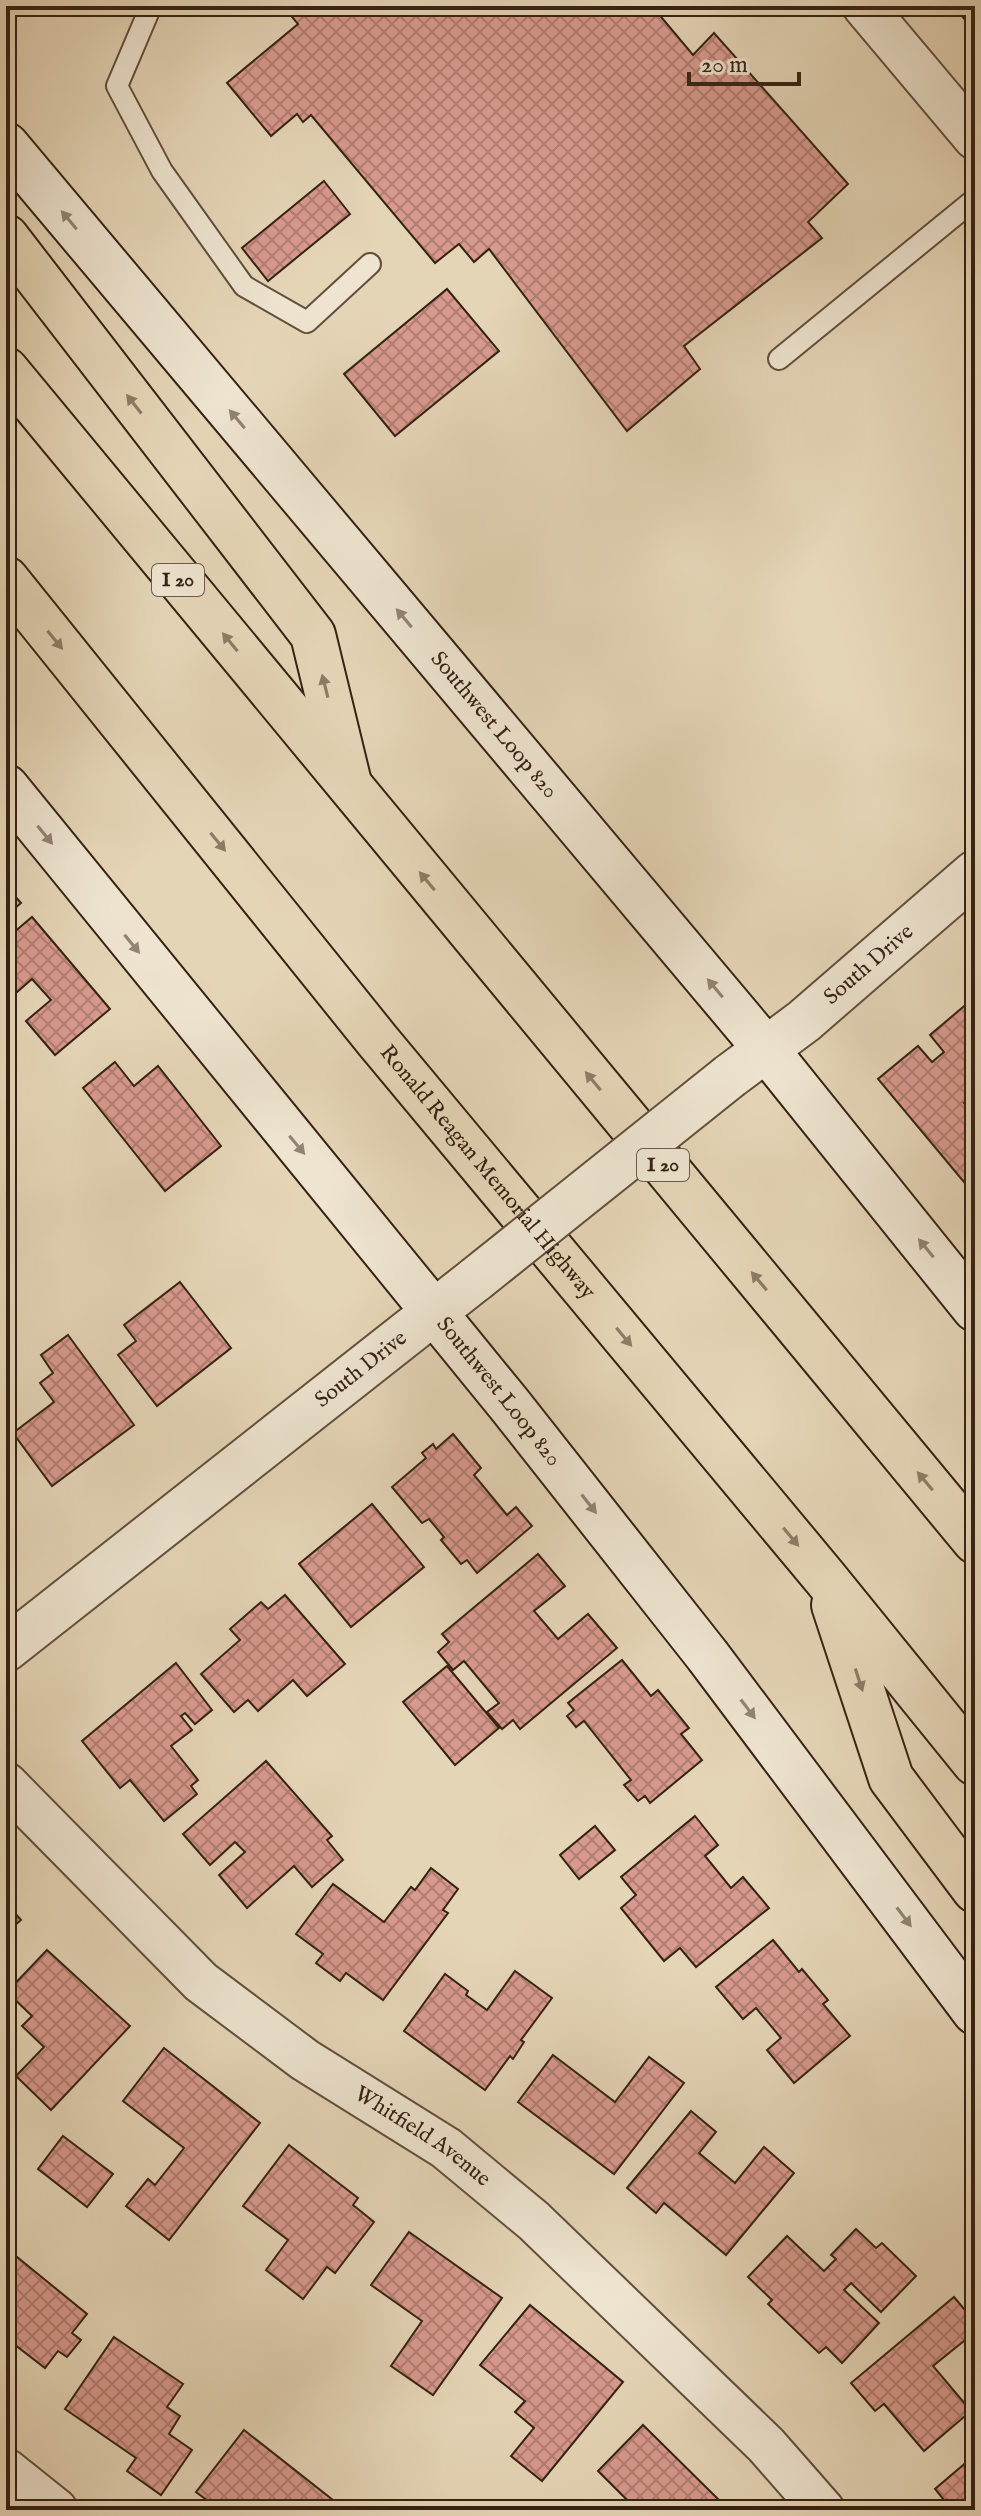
<svg xmlns="http://www.w3.org/2000/svg" width="981" height="2516" font-family="'IM FELL English',serif">
	<defs>
		<pattern id="building-cross-hatch" width="8" height="8" patternUnits="userSpaceOnUse" patternTransform="scale(2)"><rect width="8" height="8" fill="#d99a8e"/><path d="M0 0l8 8M0 8l8-8" fill="none" stroke="#b17d73"/></pattern>
	</defs>
	<rect width="100%" height="100%" fill="#e5d5b7"/>
	<filter id="stains"><feTurbulence type="fractalNoise" baseFrequency=".0025" numOctaves="4"/><feColorMatrix values="0 0 0 0 .2 0 0 0 0 .09 0 0 0 0 .02 0 0 0 .5 -.17"/></filter>
	<radialGradient id="worn" r=".72"><stop offset=".6" stop-color="#630" stop-opacity="0"/><stop offset="1" stop-color="#630" stop-opacity=".3"/></radialGradient>
	<g fill="url(#building-cross-hatch)" stroke="#352213" stroke-width="2">
		<polygon points="283,6 652,6 693,55 714,33 848,184 808,222 822,238 684,346 700,369 627,431 489,249 474,262 459,244 435,263 311,115 303,122 297,114 271,136 227,83 298,24"/>
		<polygon points="953,6 975,6 975,31"/>
		<polygon points="324,181 350,214 268,281 242,248"/>
		<polygon points="447,289 499,351 395,436 344,374"/>
		<polygon points="6,886 21,903 6,916"/>
		<polygon points="32,917 110,1009 55,1055 26,1021 51,1000 32,979 8,1000 6,998 6,939"/>
		<polygon points="969,1002 975,1010 975,1095 964,1103 975,1117 975,1173 964,1182 878,1079 918,1046 932,1062 944,1052 930,1035"/>
		<polygon points="115,1062 134,1086 158,1066 221,1146 165,1191 83,1088"/>
		<polygon points="180,1282 231,1348 157,1406 118,1355 136,1341 124,1325"/>
		<polygon points="68,1335 134,1425 52,1486 13,1433 54,1402 40,1383 53,1373 41,1355"/>
		<polygon points="453,1434 481,1468 474,1475 507,1515 516,1507 532,1526 477,1573 467,1560 461,1564 441,1540 444,1537 429,1519 422,1523 392,1487 426,1458 422,1453 433,1444 436,1449"/>
		<polygon points="372,1504 424,1567 351,1627 299,1564"/>
		<polygon points="538,1554 565,1586 534,1611 558,1639 588,1614 617,1648 520,1729 513,1720 502,1729 487,1712 499,1703 464,1661 453,1670 438,1652 449,1642 442,1634"/>
		<polygon points="285,1595 345,1664 307,1696 293,1680 258,1711 248,1700 234,1712 201,1674 240,1640 230,1629 261,1602 268,1609"/>
		<polygon points="622,1660 651,1696 658,1690 689,1728 681,1734 702,1760 650,1803 645,1796 638,1801 624,1785 631,1780 584,1721 576,1727 567,1716 574,1710 568,1703"/>
		<polygon points="176,1663 212,1710 195,1724 185,1713 181,1716 192,1730 171,1746 198,1780 191,1786 197,1794 164,1821 130,1780 120,1788 82,1741"/>
		<polygon points="447,1666 499,1728 455,1765 403,1702"/>
		<polygon points="266,1761 332,1836 327,1840 343,1860 312,1887 294,1866 247,1908 219,1875 245,1852 235,1842 210,1865 183,1834"/>
		<polygon points="695,1816 718,1845 705,1856 731,1888 743,1877 769,1908 696,1967 680,1948 664,1961 621,1908 636,1895 621,1877"/>
		<polygon points="595,1826 615,1850 579,1879 560,1855"/>
		<polygon points="431,1868 458,1889 443,1910 448,1913 383,2000 346,1973 340,1981 316,1963 323,1954 296,1934 333,1884 384,1922 411,1887 415,1890"/>
		<polygon points="6,1903 21,1920 6,1933"/>
		<polygon points="773,1940 799,1972 802,1969 828,2000 823,2004 850,2036 794,2083 767,2050 781,2038 756,2008 743,2019 716,1987"/>
		<polygon points="47,1950 130,2026 51,2110 16,2076 44,2047 22,2026 32,2016 7,1992"/>
		<polygon points="515,1971 552,1998 521,2040 524,2042 513,2059 510,2056 485,2090 404,2031 445,1974 468,1991 466,1995 487,2010"/>
		<polygon points="164,2048 260,2123 169,2240 126,2206 148,2179 155,2185 184,2148 123,2101"/>
		<polygon points="553,2055 615,2102 649,2057 684,2083 614,2174 518,2102"/>
		<polygon points="691,2111 716,2132 699,2153 735,2183 764,2147 794,2173 726,2255 664,2203 656,2213 627,2188"/>
		<polygon points="63,2136 113,2174 87,2207 38,2169"/>
		<polygon points="289,2145 358,2198 353,2205 374,2222 335,2273 327,2267 303,2299 266,2270 288,2240 243,2206"/>
		<polygon points="856,2229 876,2248 882,2243 916,2276 881,2312 851,2283 844,2290 879,2323 842,2363 826,2347 819,2353 768,2304 772,2300 748,2277 787,2236 824,2271 836,2259 831,2255"/>
		<polygon points="409,2232 502,2298 433,2395 391,2366 422,2321 371,2285"/>
		<polygon points="6,2248 87,2314 72,2333 81,2340 67,2357 58,2351 45,2368 15,2345 10,2351 6,2348"/>
		<polygon points="954,2297 975,2322 975,2332 933,2366 971,2411 924,2451 884,2404 875,2411 851,2383"/>
		<polygon points="530,2305 623,2382 542,2481 511,2456 534,2428 515,2412 525,2401 480,2365"/>
		<polygon points="114,2337 183,2384 167,2407 180,2416 169,2434 192,2450 161,2495 127,2471 136,2458 65,2409"/>
		<polygon points="643,2425 721,2502 713,2510 637,2510 598,2471"/>
		<polygon points="244,2430 338,2504 334,2510 220,2510 196,2492"/>
		<polygon points="975,2455 975,2510 952,2510 935,2489"/>
	</g>
	<g fill="none" stroke-linecap="round" stroke-linejoin="round">
		<g stroke="#614f3c" stroke-width="24">
			<g id="service">
				<polyline points="151,6 117,86 162,171 244,286 307,322 370,264"/>
				<polyline points="779,359 975,199"/>
			</g>
		</g>
		<g stroke="#614f3c" stroke-width="46">
			<g id="minor">
				<polyline points="864,6 975,138"/>
				<path id="s1" d="M6,1784l195,198 104,78 141,88 88,73 232,224 57,65"/>
				<polyline points="6,2470 56,2510"/>
			</g>
		</g>
		<g stroke="#614f3c" stroke-width="48">
			<g id="tertiary">
				<path id="s2" d="M730,1076l74,-55 171,-148"/>
				<path id="s3" d="M6,1649l470,-370"/>
			</g>
		</g>
		<g stroke="#352213" stroke-width="48">
			<g id="secondary">
				<path id="s4" d="M6,145l759,903 210,261"/>
				<path id="s5" d="M6,787l503,617 198,251 268,357"/>
			</g>
		</g>
		<g stroke="#352213" stroke-width="48">
			<g id="motorway">
				<polyline points="6,237 313,635 348,779"/>
				<polyline points="6,370 975,1541"/>
				<path id="s6" d="M6,579l371,461 449,539 149,184"/>
				<polyline points="834,1605 891,1778 975,1890"/>
			</g>
		</g>
		<use href="#service" stroke="#eee4d0" stroke-width="20"/>
		<use href="#minor" stroke="#eee4d0" stroke-width="42"/>
		<use href="#tertiary" stroke="#eee4d0" stroke-width="44"/>
		<use href="#secondary" stroke="#eee4d0" stroke-width="44"/>
		<use href="#motorway" stroke="#e5d5b7" stroke-width="44"/>
		<g stroke="#614f3c" stroke-width="48" stroke-linecap="butt">
			<polyline id="tertiary-bridge" points="476,1279 730,1076"/>
		</g>
		<use href="#tertiary-bridge" stroke="#eee4d0" stroke-width="44"/>
	</g>
	<defs><path id="oneway-solid" d="M-6-.8H1V-3.2L6.5 0L1 3.2V.8H-6Z" transform="scale(2)"/></defs>
	<g fill="#928372">
		<use href="#oneway-solid" transform="translate(69 220) rotate(-130)"/>
		<use href="#oneway-solid" transform="translate(237 419) rotate(-130)"/>
		<use href="#oneway-solid" transform="translate(404 618) rotate(-130)"/>
		<use href="#oneway-solid" transform="translate(45 835) rotate(51)"/>
		<use href="#oneway-solid" transform="translate(132 944) rotate(51)"/>
		<use href="#oneway-solid" transform="translate(715 988) rotate(-130)"/>
		<use href="#oneway-solid" transform="translate(297 1145) rotate(50)"/>
		<use href="#oneway-solid" transform="translate(926 1248) rotate(-129)"/>
		<use href="#oneway-solid" transform="translate(589 1504) rotate(52)"/>
		<use href="#oneway-solid" transform="translate(748 1709) rotate(53)"/>
		<use href="#oneway-solid" transform="translate(904 1917) rotate(53)"/>
	</g>
	<g fill="#8d7c65">
		<use href="#oneway-solid" transform="translate(134 404) rotate(-128)"/>
		<use href="#oneway-solid" transform="translate(55 640) rotate(51)"/>
		<use href="#oneway-solid" transform="translate(230 642) rotate(-129)"/>
		<use href="#oneway-solid" transform="translate(325 686) rotate(-104)"/>
		<use href="#oneway-solid" transform="translate(218 842) rotate(51)"/>
		<use href="#oneway-solid" transform="translate(427 881) rotate(-130)"/>
		<use href="#oneway-solid" transform="translate(593 1081) rotate(-130)"/>
		<use href="#oneway-solid" transform="translate(759 1281) rotate(-130)"/>
		<use href="#oneway-solid" transform="translate(624 1337) rotate(50)"/>
		<use href="#oneway-solid" transform="translate(925 1481) rotate(-130)"/>
		<use href="#oneway-solid" transform="translate(791 1537) rotate(50)"/>
		<use href="#oneway-solid" transform="translate(859 1680) rotate(72)"/>
	</g>
	<g text-anchor="middle" dominant-baseline="central" stroke-width="6" stroke-linejoin="round" paint-order="stroke">
		<g fill="#eee4d0" stroke="#6c5c4c" stroke-width="2">
			<rect x="152" y="564" width="52" height="32" rx="6"/>
			<rect x="637" y="1149" width="52" height="32" rx="6"/>
		</g>
		<g font-size="20" font-weight="bold" fill="#352213">
			<text x="178" y="580">I 20</text>
			<text x="663" y="1165">I 20</text>
		</g>
		<g font-size="22" fill="#352213" stroke="#eee4d0">
			<text stroke="none"><textPath href="#s4" startOffset="758">Southwest Loop 820</textPath></text>
			<text stroke="none"><textPath href="#s2" startOffset="178">South Drive</textPath></text>
			<text stroke="none"><textPath href="#s6" startOffset="764">Ronald Reagan Memorial Highway</textPath></text>
			<text stroke="none"><textPath href="#s3" startOffset="452">South Drive</textPath></text>
			<text stroke="none"><textPath href="#s5" startOffset="780">Southwest Loop 820</textPath></text>
			<text stroke="none"><textPath href="#s1" startOffset="548">Whitfield Avenue</textPath></text>
		</g>
	</g>
	<rect width="981" height="2516" fill="none" stroke="#e5d5b7" stroke-width="32"/>
	<rect x="8" y="8" width="965" height="2500" fill="none" stroke="#352213" stroke-width="4"/>
	<rect x="16" y="16" width="949" height="2484" fill="none" stroke="#352213" stroke-width="2"/>
	<path d="M689 72v12h110v-12" fill="none" stroke="#352213" stroke-width="4"/>
	<text x="701" y="72" font-size="24" fill="#352213" stroke="#eee4d0" stroke-width="6" paint-order="stroke">20 m</text>
	<rect width="100%" height="100%" filter="url(#stains)"/>
	<rect width="100%" height="100%" fill="url(#worn)"/>
</svg>
